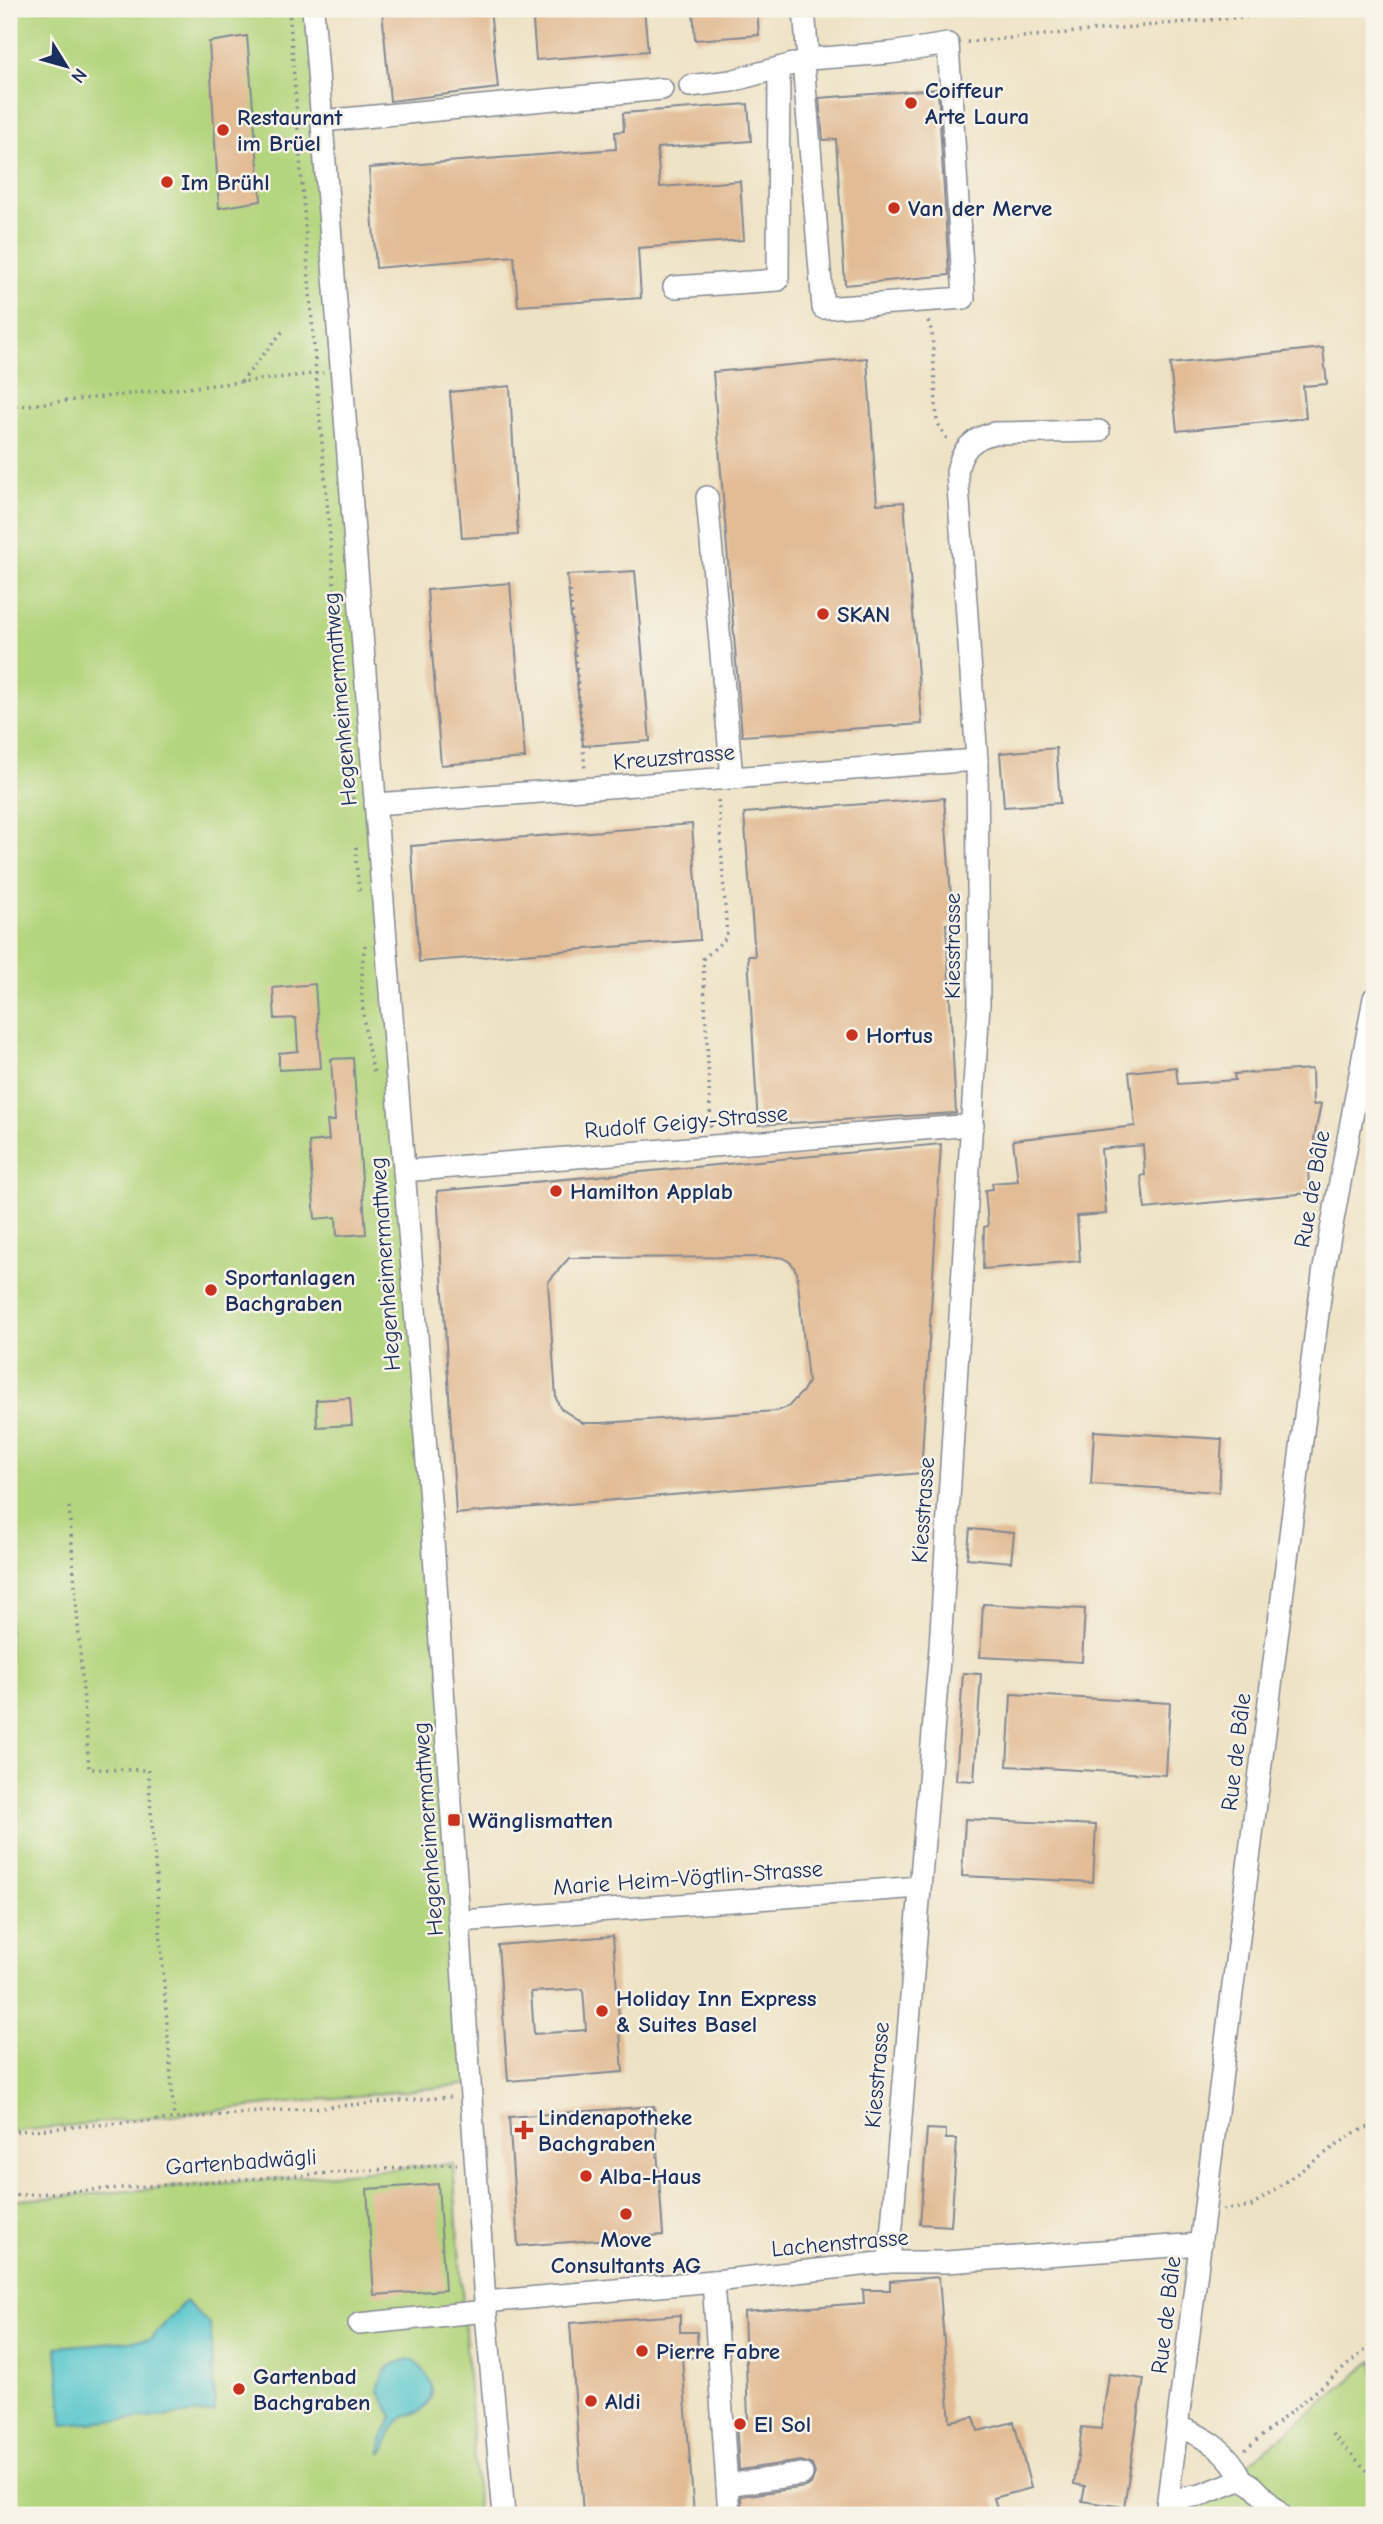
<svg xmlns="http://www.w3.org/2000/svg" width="1383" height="2524" font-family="'Comic Neue',sans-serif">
	<rect width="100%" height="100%" fill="#f7f3e8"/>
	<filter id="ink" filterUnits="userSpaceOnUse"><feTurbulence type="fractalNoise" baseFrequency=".0143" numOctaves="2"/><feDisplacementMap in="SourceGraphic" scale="14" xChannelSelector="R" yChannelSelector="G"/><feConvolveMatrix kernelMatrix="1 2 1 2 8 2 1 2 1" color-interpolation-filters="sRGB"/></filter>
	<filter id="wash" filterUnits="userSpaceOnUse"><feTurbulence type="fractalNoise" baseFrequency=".00686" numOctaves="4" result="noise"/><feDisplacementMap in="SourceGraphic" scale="28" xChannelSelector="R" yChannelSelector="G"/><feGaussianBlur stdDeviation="1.57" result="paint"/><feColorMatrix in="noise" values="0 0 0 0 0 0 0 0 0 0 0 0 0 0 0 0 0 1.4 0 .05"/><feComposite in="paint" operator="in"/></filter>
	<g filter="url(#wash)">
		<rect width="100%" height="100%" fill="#eee2c4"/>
		<g fill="#b3d57d" stroke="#67826e" stroke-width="2">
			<polygon points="9,9 313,9 472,2084 9,2132"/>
			<polygon points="453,2164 478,2515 9,2515 9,2201"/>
			<polygon points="1374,2360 1374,2515 1187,2515"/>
		</g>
		<g fill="#5ac7cd" stroke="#3a7b96" stroke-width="2">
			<polygon points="185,2301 210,2325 215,2412 63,2425 57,2347 151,2339"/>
			<path d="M410,2359c17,10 32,32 13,50 -6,6 -19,6 -24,12 -7,8 -12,21 -14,30l-4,2 1,-13 11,-24 -15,-25c5,-23 10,-27 32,-32z"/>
		</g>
		<g id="blocks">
			<g fill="#e2bc95" fill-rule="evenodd">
				<polygon points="382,9 490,9 498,88 390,101"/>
				<polygon points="532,9 644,9 648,51 536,60"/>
				<polygon points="693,9 757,9 759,35 695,40"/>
				<polygon points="247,36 261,201 219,208 209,42"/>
				<polygon points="938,89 949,275 845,285 836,139 823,140 819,98"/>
				<polygon points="748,104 751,141 657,148 660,187 740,181 744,240 638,248 641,298 518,306 514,256 376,268 369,168 616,149 615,132 624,131 623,113"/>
				<polygon points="1323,348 1327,384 1303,386 1306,418 1177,431 1170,364"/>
				<polygon points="867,358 877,504 904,502 922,724 742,736 713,372"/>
				<polygon points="510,386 518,535 462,538 450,392"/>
				<polygon points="635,571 650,741 583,746 567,575"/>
				<polygon points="510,583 525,758 441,765 427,590"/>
				<polygon points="1056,748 1060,803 1004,807 1000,753"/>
				<polygon points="944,798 953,923 946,924 956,1113 758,1125 748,956 755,956 744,813"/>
				<polygon points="692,824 700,940 419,962 411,846"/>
				<polygon points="315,984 321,1068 279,1070 279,1053 298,1051 296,1018 275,1019 273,988"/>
				<polygon points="353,1058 366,1234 337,1236 336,1217 315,1219 309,1142 329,1140 327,1121 335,1121 331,1059"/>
				<polygon points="1176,1067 1178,1084 1235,1080 1234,1074 1312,1069 1313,1105 1321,1104 1314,1138 1314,1161 1308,1162 1309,1193 1145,1209 1141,1176 1145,1175 1143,1145 1101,1149 1106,1214 1077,1216 1080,1261 983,1269 984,1227 988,1226 985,1190 993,1189 992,1183 1018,1181 1013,1140 1135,1126 1129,1072"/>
				<path d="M941,1144l-20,329 -465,41 -19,-323zM776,1257l8,1 8,6 5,9 11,109 -5,9 -15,16 -11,4 -174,12h-20l-23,-15 -4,-10 -8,-116 21,-24z"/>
				<polygon points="350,1398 352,1425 317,1427 316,1400"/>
				<polygon points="1094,1431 1222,1439 1219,1492 1091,1484"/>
				<polygon points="970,1529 1014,1533 1011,1562 967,1558"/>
				<polygon points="983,1604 1085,1609 1082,1662 980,1657"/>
				<polygon points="963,1673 981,1674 974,1781 956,1780"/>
				<polygon points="1011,1694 1170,1703 1166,1775 1007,1766"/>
				<polygon points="965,1819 1096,1825 1093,1882 962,1876"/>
				<path d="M613,1936l10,136 -115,9 -10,-136zM583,1989l3,41 -52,4 -3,-42z"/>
				<polygon points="654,2106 663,2235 518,2246 509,2117"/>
				<polygon points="927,2129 946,2130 946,2139 957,2139 951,2226 920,2224"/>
				<polygon points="438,2184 445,2290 374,2295 367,2189"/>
				<polygon points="939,2277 950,2421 974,2417 978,2431 1014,2422 1031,2488 994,2498 999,2515 742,2515 741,2496 805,2487 811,2484 815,2473 812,2465 801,2461 739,2470 736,2420 748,2419 744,2312 864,2303 863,2290 890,2290 890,2281"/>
				<polygon points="680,2315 680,2332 697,2332 698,2357 682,2358 694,2515 583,2515 570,2323"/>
				<polygon points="1109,2374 1144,2379 1124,2507 1082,2501 1085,2486 1074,2484 1082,2427 1101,2429"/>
			</g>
		</g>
	</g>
	<g filter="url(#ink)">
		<use href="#blocks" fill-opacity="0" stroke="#848891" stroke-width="2"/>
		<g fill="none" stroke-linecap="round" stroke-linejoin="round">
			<g stroke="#848891" stroke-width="24">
				<g id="minor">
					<polyline points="313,9 432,1526 485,2302 504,2515"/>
					<polyline points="803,61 823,308 964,298 948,44 890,53 808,59 804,9"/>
					<polyline points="690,86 731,81 793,64"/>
					<polyline points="322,121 662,89"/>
					<polyline points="674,287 778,280 779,68"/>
					<polyline points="707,497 732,778"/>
					<polyline points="375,804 977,760"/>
					<polyline points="404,1171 973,1125"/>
					<polyline points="461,1921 920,1887"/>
					<path d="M889,2262l51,-614 39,-645 -2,-243 -20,-288c4,-22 15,-34 37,-39l105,-2"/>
					<polyline points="713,2281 729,2515"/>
					<polyline points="485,2302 724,2280 889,2262 946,2262 1201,2244"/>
					<polyline points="359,2324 486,2311"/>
					<path d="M1179,2427c29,11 49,24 63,52"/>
					<polyline points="727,2485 802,2474"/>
					<polyline points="1169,2500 1201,2495 1242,2479 1253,2486 1281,2515"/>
					<polyline points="1166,2515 1323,1274 1374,998"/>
				</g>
			</g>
			<g stroke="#848891" stroke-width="3.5" stroke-dasharray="2 5" stroke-linecap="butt">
				<polyline points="289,9 316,374 353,802"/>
				<polyline points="967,42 1331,9"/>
				<polyline points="928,321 932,332 937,422 947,439"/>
				<polyline points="241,382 283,331"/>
				<polyline points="9,407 323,373"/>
				<polyline points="570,591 585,770"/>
				<polyline points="356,847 356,864 360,895"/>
				<path d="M365,945c-7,38 -2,90 9,127"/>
				<polyline points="711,1127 703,959 727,937 718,798"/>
				<polyline points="69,1507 89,1769 148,1770 174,2118"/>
				<polyline points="9,2132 450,2097"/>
				<polyline points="9,2196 457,2164"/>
				<polyline points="1223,2210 1251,2206 1354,2133 1374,2125"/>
				<polyline points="1332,2434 1374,2478"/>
				<polyline points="1245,2450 1374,2343"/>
			</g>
			<use href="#minor" stroke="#fff" stroke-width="21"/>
		</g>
	</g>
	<g fill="#c8321e" stroke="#f7f3e8" stroke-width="2.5">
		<circle cx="911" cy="103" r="7"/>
		<circle cx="223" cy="130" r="7"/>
		<circle cx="167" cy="182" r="7"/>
		<circle cx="894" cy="208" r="7"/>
		<circle cx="823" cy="614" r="7"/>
		<circle cx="852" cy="1035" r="7"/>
		<circle cx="556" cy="1191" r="7"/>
		<circle cx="211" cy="1290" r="7"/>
		<rect x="447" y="1813" width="14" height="14" rx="3.5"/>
		<circle cx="602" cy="2011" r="7"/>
		<path d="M520.5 2119.5h7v7h7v7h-7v7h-7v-7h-7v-7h7z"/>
		<circle cx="586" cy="2176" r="7"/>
		<circle cx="626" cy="2214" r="7"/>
		<circle cx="642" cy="2351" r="7"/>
		<circle cx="239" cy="2389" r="7"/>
		<circle cx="591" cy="2401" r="7"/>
		<circle cx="740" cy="2424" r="7"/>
	</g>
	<g text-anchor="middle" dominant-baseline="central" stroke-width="5" stroke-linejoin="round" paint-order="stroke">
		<g font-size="23" font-weight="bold" fill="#1b2f5e" stroke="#f7f3e8" text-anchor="start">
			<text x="925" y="90">Coiffeur<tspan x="925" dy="26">Arte Laura</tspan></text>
			<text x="237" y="117">Restaurant<tspan x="237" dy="26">im Brüel</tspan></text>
			<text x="181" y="182">Im Brühl</text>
			<text x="908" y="208">Van der Merve</text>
			<text x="837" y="614">SKAN</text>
			<text x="866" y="1035">Hortus</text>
			<text x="570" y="1191">Hamilton Applab</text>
			<text x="225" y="1277">Sportanlagen<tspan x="225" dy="26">Bachgraben</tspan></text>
			<text x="468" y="1820">Wänglismatten</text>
			<text x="616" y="1998">Holiday Inn Express<tspan x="616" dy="26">&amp; Suites Basel</tspan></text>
			<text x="538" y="2117">Lindenapotheke<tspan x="538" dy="26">Bachgraben</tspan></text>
			<text x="600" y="2176">Alba-Haus</text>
			<text x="626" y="2239" text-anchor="middle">Move<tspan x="626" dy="26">Consultants AG</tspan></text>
			<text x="656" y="2351">Pierre Fabre</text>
			<text x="253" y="2376">Gartenbad<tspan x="253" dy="26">Bachgraben</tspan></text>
			<text x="605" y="2401">Aldi</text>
			<text x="754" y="2424">El Sol</text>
		</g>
		<g font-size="23" fill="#1b2f5e" stroke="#f7f3e8">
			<text transform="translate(340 699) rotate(-95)">Hegenheimermattweg</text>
			<text transform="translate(674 757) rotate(-5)">Kreuzstrasse</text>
			<text transform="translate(952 946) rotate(-90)">Kiesstrasse</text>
			<text transform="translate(686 1122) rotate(-5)">Rudolf Geigy-Strasse</text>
			<text transform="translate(1312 1189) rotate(-80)">Rue de Bâle</text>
			<text transform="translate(385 1264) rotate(-94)">Hegenheimermattweg</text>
			<text transform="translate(923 1510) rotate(-86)">Kiesstrasse</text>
			<text transform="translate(1236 1752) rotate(-83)">Rue de Bâle</text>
			<text transform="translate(428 1829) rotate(-94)">Hegenheimermattweg</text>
			<text transform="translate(688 1878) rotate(-4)">Marie Heim-Vögtlin-Strasse</text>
			<text transform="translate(877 2075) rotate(-85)">Kiesstrasse</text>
			<text transform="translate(241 2162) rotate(-4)">Gartenbadwägli</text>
			<text transform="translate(840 2243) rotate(-5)">Lachenstrasse</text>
			<text transform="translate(1166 2315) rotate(-83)">Rue de Bâle</text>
		</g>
	</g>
	<rect width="1383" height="2524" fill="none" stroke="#f7f3e8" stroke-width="35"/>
	<g transform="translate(66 66) rotate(127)" stroke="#f7f3e8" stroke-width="5" paint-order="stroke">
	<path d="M0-5L12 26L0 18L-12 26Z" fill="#1b2f5e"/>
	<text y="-10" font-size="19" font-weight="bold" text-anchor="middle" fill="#1b2f5e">N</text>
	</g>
</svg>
